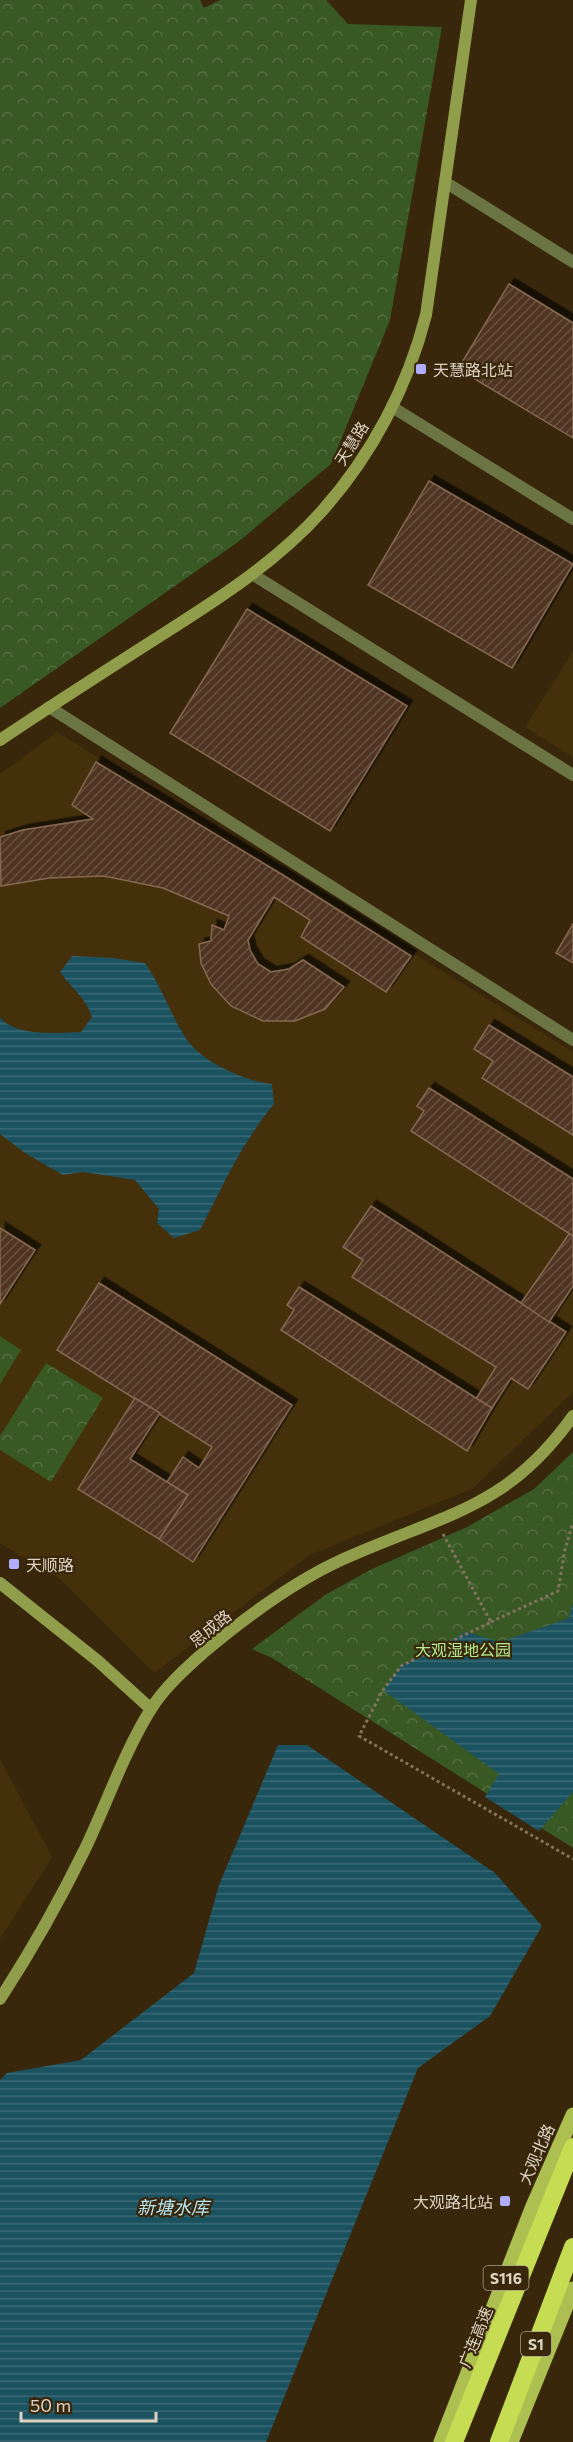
<svg xmlns="http://www.w3.org/2000/svg" width="573" height="2442" font-family="Commissioner,'Noto Sans SC',sans-serif">
	<defs>
		<pattern id="forest-crowns" width="20" height="18" patternUnits="userSpaceOnUse" patternTransform="scale(1.5)"><rect width="20" height="18" fill="#385824"/><path d="M2 6a3 3 0 1 1 6 0M12 15a3 3 0 1 1 6 0" fill="none" stroke="#546f42"/></pattern>
		<pattern id="water-rules" width="6" height="5" patternUnits="userSpaceOnUse" patternTransform="scale(1.5)"><rect width="6" height="5" fill="#1b5260"/><path d="M0 2.5h6" fill="none" stroke="#3c6a75"/></pattern>
		<pattern id="building-hatch" width="6" height="6" patternUnits="userSpaceOnUse" patternTransform="scale(1.5)"><rect width="6" height="6" fill="#4f3521"/><path d="M-1 1l2-2M0 6l6-6M5 7l2-2" fill="none" stroke="#685140"/></pattern>
		<filter id="shadow"><feDropShadow dx="5.5" dy="-5.5" stdDeviation="0" flood-color="#0009"/></filter>
	</defs>
	<rect width="100%" height="100%" fill="#38270b"/>
	<g fill="#44300b">
		<polygon points="573,652 573,757 525,727"/>
		<polygon points="57,732 573,1052 573,1392 472,1489 310,1555 154,1673 61,1580 0,1543 0,774"/>
		<polygon points="0,1759 52,1857 0,1939"/>
	</g>
	<g fill="url(#forest-crowns)">
		<polygon points="0,0 200,0 204,8 220,0 326,0 348,24 442,27 390,320 331,464 238,542 0,708"/>
		<polygon points="0,1336 21,1350 0,1384"/>
		<polygon points="46,1363 103,1398 51,1482 0,1450 0,1436"/>
		<polygon points="573,1452 573,1848 272,1658 252,1649 325,1595 372,1569 467,1527 534,1489"/>
	</g>
	<g fill="url(#water-rules)">
		<path d="M72,956l41,2 32,5c17,24 26,53 42,77 15,22 60,42 85,44l2,20c-31,37 -52,83 -74,126l-26,8 -17,-15 2,-14 -24,-29 -52,-8 -20,3 -38,-22 -25,-19v-117c14,20 60,16 81,15l11,-15c-6,-19 -20,-28 -32,-45z"/>
		<polygon points="573,1603 573,1792 539,1831 485,1797 499,1774 383,1690 401,1666 466,1632 500,1642 569,1618"/>
		<polygon points="278,1745 307,1745 495,1873 542,1926 490,2016 418,2068 266,2442 0,2442 0,2080 7,2073 81,2060 194,1973 219,1885"/>
	</g>
	<g fill="url(#building-hatch)" stroke="#856852" stroke-width="1.5" filter="url(#shadow)">
		<polygon points="509,284 573,323 573,438 458,369"/>
		<polygon points="429,481 573,564 512,668 368,585"/>
		<polygon points="247,609 407,706 330,831 170,733"/>
		<polygon points="96,762 286,877 411,956 386,992 301,937 310,920 274,897 248,940 250,950 258,964 271,972 289,969 303,960 344,987 325,1009 295,1021 263,1021 231,1006 211,984 201,963 199,944 211,941 212,925 224,930 229,916 163,888 104,876 49,878 1,886 0,837 23,830 93,819 72,805"/>
		<polygon points="573,924 573,963 556,953"/>
		<polygon points="489,1025 573,1077 573,1135 482,1078 493,1061 474,1049"/>
		<polygon points="429,1088 573,1179 573,1236 411,1131 424,1111 417,1106"/>
		<polygon points="371,1206 566,1332 528,1389 511,1378 492,1408 476,1399 496,1367 352,1277 363,1260 343,1247"/>
		<polygon points="0,1228 35,1250 0,1304"/>
		<polygon points="569,1234 573,1236 573,1286 549,1322 521,1303"/>
		<polygon points="99,1283 292,1405 193,1562 159,1539 188,1495 167,1482 183,1457 199,1468 212,1447 57,1350"/>
		<polygon points="299,1287 492,1408 467,1451 281,1330 294,1310 287,1305"/>
		<polygon points="135,1398 160,1413 130,1459 188,1495 159,1539 78,1489"/>
	</g>
	<g fill="none" stroke-linecap="round" stroke-linejoin="round">
		<g stroke="#82735d" stroke-width="3" stroke-dasharray="3 3" stroke-linecap="butt">
			<polyline points="443,1534 491,1622 401,1666 383,1690 359,1736 573,1859"/>
			<polyline points="491,1622 558,1591 565,1549 573,1523"/>
		</g>
		<g stroke="#6b7543" stroke-width="12">
			<polyline points="445,182 573,262"/>
			<polyline points="392,407 573,519"/>
			<polyline points="252,574 573,775"/>
			<polyline points="49,707 573,1040"/>
		</g>
		<g stroke="#909e4b" stroke-width="12">
			<path d="M0,740c49,-33 99,-65 149,-97 61,-39 125,-78 173,-132 50,-56 86,-125 104,-196l45,-315"/>
			<polyline points="0,1583 98,1661 151,1709"/>
			<path d="M0,1999c32,-49 60,-99 85,-150 22,-46 39,-97 66,-140 13,-21 34,-40 52,-56 45,-38 98,-77 152,-99 95,-41 154,-48 218,-138"/>
		</g>
		<g stroke="#acbf50" stroke-width="15">
			<polyline points="441,2442 533,2206 573,2115"/>
			<polyline points="511,2442 573,2289"/>
		</g>
		<g stroke="#c6dc53" stroke-width="18">
			<polyline points="454,2442 573,2147"/>
			<polyline points="499,2442 573,2247"/>
		</g>
	</g>
	<g fill="#b0aefa" stroke="#38270b" stroke-width="2">
		<rect x="415" y="363" width="12" height="12" rx="3"/>
		<rect x="8" y="1558" width="12" height="12" rx="3"/>
		<rect x="499" y="2195" width="12" height="12" rx="3"/>
	</g>
	<g text-anchor="middle" dominant-baseline="central" stroke-width="4.5" stroke-linejoin="round" paint-order="stroke">
		<g fill="#38270b" stroke="#ac9f8c" stroke-width="1.5">
			<rect x="483.5" y="2266" width="45" height="24" rx="4.5"/>
			<rect x="521" y="2332" width="30" height="24" rx="4.5"/>
		</g>
		<g font-size="15" font-weight="bold" fill="#ded3c3">
			<text x="506" y="2278">S116</text>
			<text x="536" y="2344">S1</text>
		</g>
		<g font-size="16" fill="#ded3c3" stroke="#38270b" text-anchor="start">
			<text x="433" y="369">天慧路北站</text>
			<text x="26" y="1564">天顺路</text>
			<text x="493" y="2201" text-anchor="end">大观路北站</text>
		</g>
		<g font-size="16" fill="#ded3c3" stroke="#38270b">
			<text transform="translate(351 443) rotate(-58)">天慧路</text>
			<text transform="translate(210 1628) rotate(-39)">思成路</text>
			<text transform="translate(536 2154) rotate(-66)">大观北路</text>
			<text transform="translate(475 2337) rotate(-68)">广连高速</text>
		</g>
		<g font-size="16" fill="#b4ec92" stroke="#38270b">
			<text x="463" y="1649">大观湿地公园</text>
		</g>
		<g font-size="18" font-style="italic" fill="#b6e6f4" stroke="#38270b">
			<text x="173" y="2207">新塘水库</text>
		</g>
	</g>
	<path d="M21 2412v9h135v-9" fill="none" stroke="#ded3c3" stroke-width="3"/>
	<text x="30" y="2412" font-size="18" fill="#ded3c3" stroke="#38270b" stroke-width="4.5" paint-order="stroke">50 m</text>
</svg>
